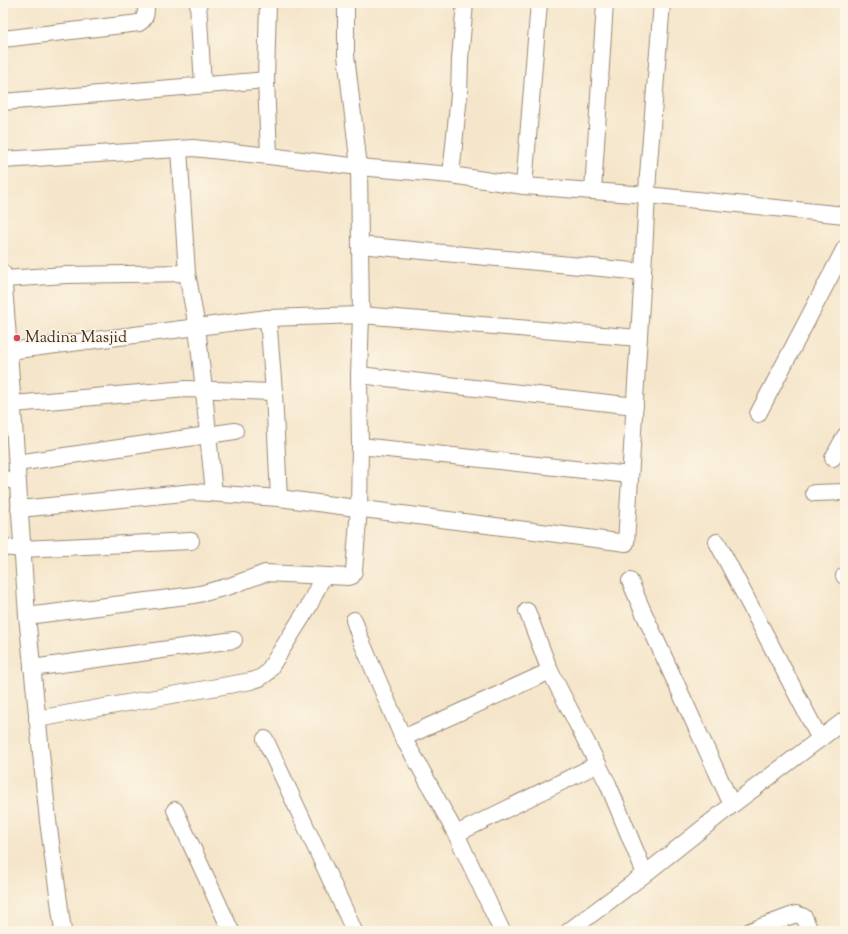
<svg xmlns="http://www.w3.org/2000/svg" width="848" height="934" font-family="'Sorts Mill Goudy',serif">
	<rect width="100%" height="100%" fill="#fcf5e5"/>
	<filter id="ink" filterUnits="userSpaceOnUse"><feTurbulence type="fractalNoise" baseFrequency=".025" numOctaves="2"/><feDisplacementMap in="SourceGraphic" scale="8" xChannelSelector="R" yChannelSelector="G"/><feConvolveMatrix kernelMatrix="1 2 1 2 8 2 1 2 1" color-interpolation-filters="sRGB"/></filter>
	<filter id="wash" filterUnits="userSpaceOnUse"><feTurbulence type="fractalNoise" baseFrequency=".012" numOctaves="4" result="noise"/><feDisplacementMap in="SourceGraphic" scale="16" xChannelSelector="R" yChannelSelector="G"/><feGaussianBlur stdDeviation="0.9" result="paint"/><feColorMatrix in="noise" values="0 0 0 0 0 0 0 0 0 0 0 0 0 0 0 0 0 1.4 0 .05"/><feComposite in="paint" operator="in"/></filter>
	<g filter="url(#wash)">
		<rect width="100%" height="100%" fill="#f5e6cb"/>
	</g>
	<g filter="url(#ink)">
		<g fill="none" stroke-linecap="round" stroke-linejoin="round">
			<g stroke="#988874" stroke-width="18">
				<g id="street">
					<polyline points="198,3 203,85"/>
					<polyline points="268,3 266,80 269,156"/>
					<path d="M3,39l136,-16c8,-5 7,-12 7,-20"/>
					<polyline points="3,102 266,80"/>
					<polyline points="179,149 187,273 197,327 204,390 208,435 214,493"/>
					<polyline points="3,160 193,148 269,156 359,167 451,175 524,186 647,195 845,215"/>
					<polyline points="451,175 459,95 460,59 465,3"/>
					<polyline points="524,186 539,3"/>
					<polyline points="593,191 605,3"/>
					<polyline points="360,245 643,272"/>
					<polyline points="3,273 9,351 27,616 48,821 63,931"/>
					<polyline points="4,279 66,275 187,273"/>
					<polyline points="268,318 361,315 639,338"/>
					<polyline points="9,351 268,318 274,392 279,498 194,492 19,509"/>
					<polyline points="359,375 635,406"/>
					<polyline points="13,404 186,389 274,392"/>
					<polyline points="758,414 845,248"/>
					<polyline points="360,446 630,475"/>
					<polyline points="833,458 845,436"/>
					<polyline points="17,463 235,431"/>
					<polyline points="3,479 17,481"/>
					<polyline points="814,493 845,492"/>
					<polyline points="279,498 626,543 643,272 648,175 662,3"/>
					<polyline points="717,542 820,739"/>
					<polyline points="3,547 22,549 191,541"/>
					<polyline points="844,576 845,576"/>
					<polyline points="630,581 641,607 732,805"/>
					<polyline points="527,611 550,671 608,784 645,874"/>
					<polyline points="27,616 194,595 204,593 230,586 265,573 349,577 352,576 354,571 359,508 360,446 359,375 361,315 360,245 359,167 346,55 346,3"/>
					<polyline points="354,620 360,638 403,738 416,760 456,834 502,931"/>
					<polyline points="32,668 234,640"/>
					<polyline points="37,719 251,681 260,678 267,673 309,606 323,576"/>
					<polyline points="403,738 550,671"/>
					<polyline points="265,739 347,915 354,931"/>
					<polyline points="175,810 231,931"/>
					<polyline points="456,834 598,764"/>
					<polyline points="569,931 645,874 732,805 845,720"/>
					<polyline points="750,931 796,914 804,917 810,931"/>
				</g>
			</g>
			<use href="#street" stroke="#fff" stroke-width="16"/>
		</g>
	</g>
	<circle fill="#d1495b" stroke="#fcf5e5" stroke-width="1.5" cx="17" cy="338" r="4"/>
	<g text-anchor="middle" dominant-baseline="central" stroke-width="3" stroke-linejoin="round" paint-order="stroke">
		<g font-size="16" fill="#3b2a1e" stroke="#fcf5e5" text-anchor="start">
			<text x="25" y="338">Madina Masjid</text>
		</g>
	</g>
	<rect width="848" height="934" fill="none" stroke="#fcf5e5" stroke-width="16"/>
</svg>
